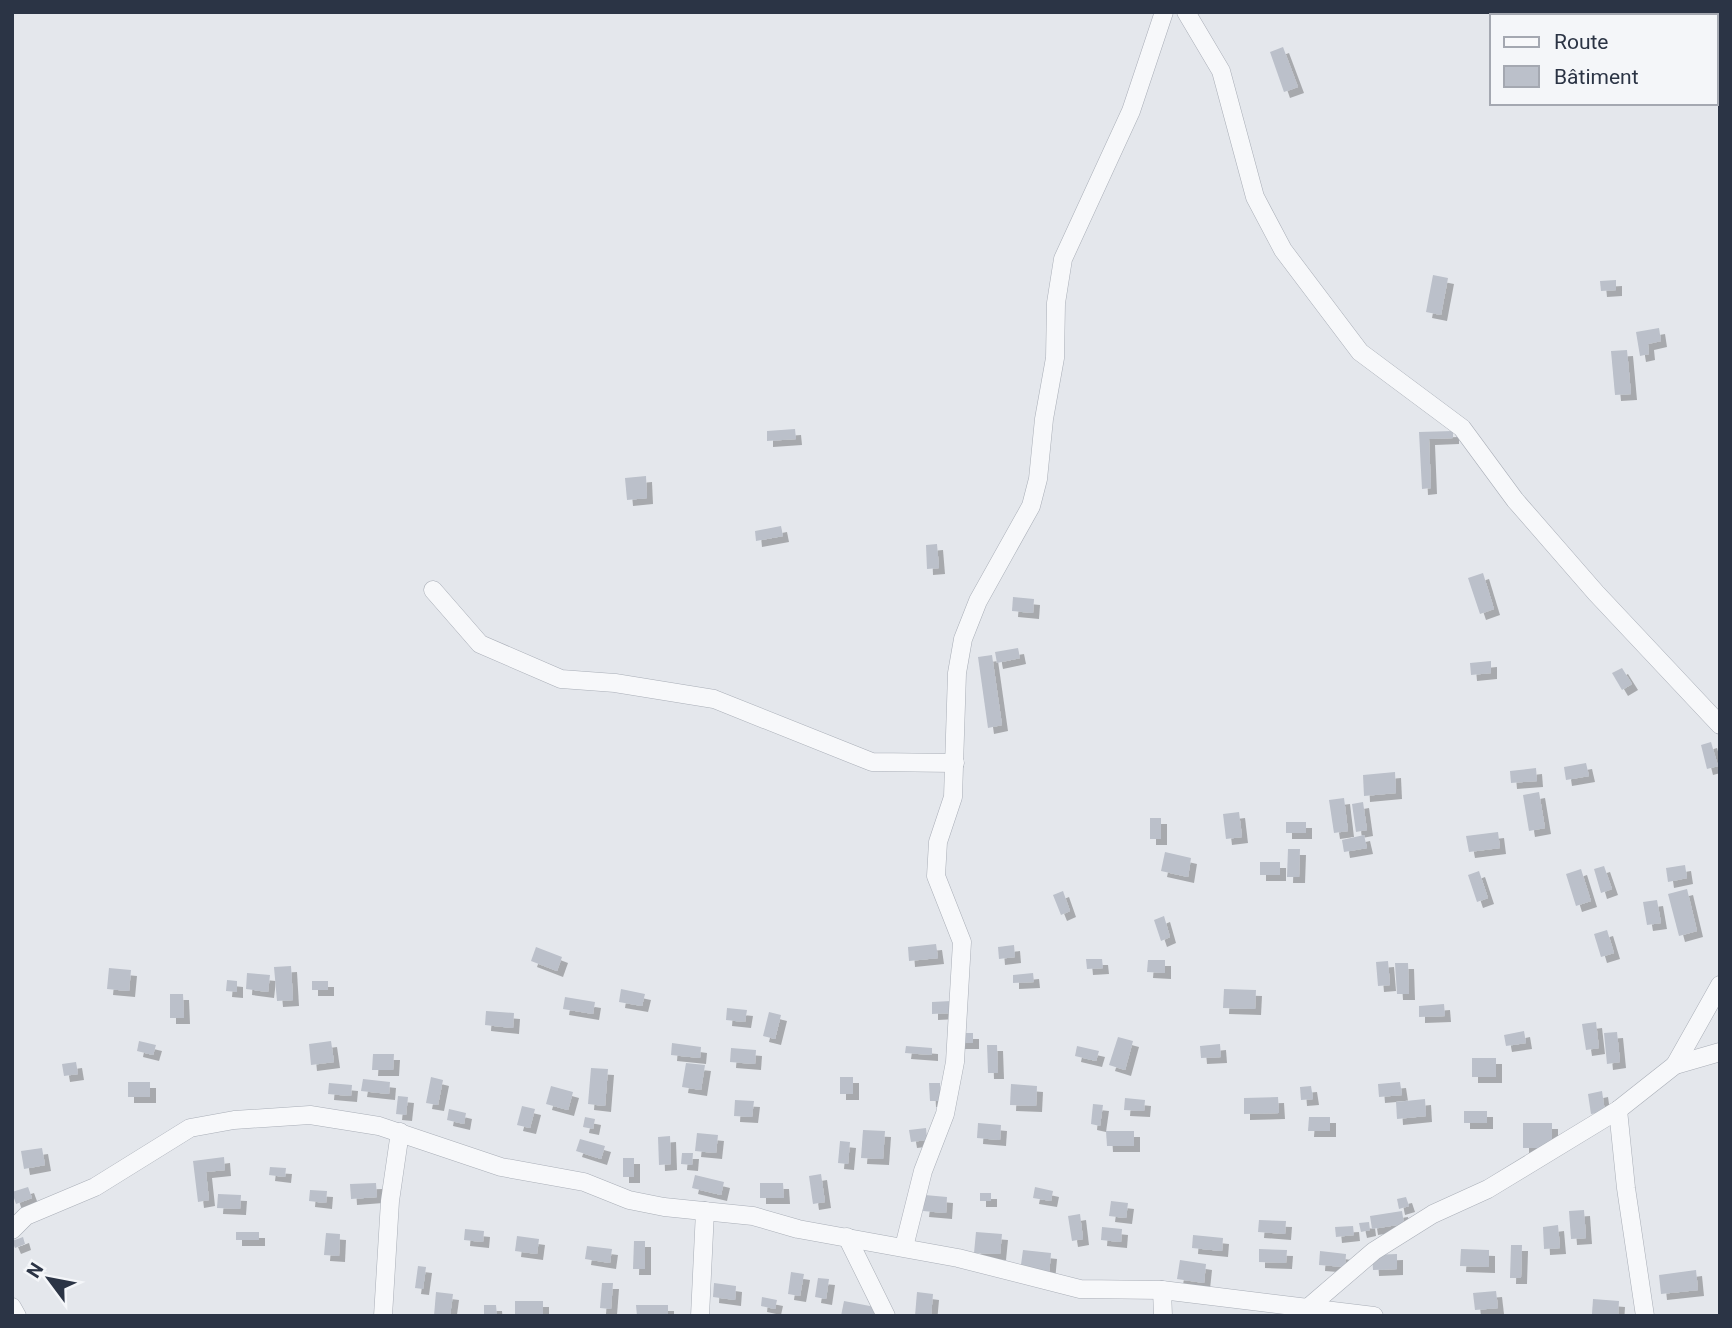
<svg xmlns="http://www.w3.org/2000/svg" width="1732" height="1328" font-family="Roboto,sans-serif">
	<defs>
		<filter id="shadow"><feDropShadow dx="6" dy="6" stdDeviation="0" flood-color="#0004"/></filter>
	</defs>
	<rect width="100%" height="100%" fill="#e4e7ec"/>
	<g fill="#bbc0ca" filter="url(#shadow)">
		<polygon points="1283,47 1298,87 1284,92 1270,52"/>
		<polygon points="1433,275 1448,278 1441,315 1426,312"/>
		<polygon points="1616,280 1616,290 1601,291 1600,281"/>
		<polygon points="1659,328 1661,341 1648,344 1649,354 1640,356 1636,332"/>
		<polygon points="1627,350 1631,394 1615,395 1611,351"/>
		<polygon points="795,429 796,439 767,441 767,431"/>
		<polygon points="1453,431 1453,438 1429,439 1431,488 1422,489 1419,432"/>
		<polygon points="646,476 647,498 627,500 625,478"/>
		<polygon points="781,526 783,536 756,541 755,531"/>
		<polygon points="937,544 939,568 927,569 926,545"/>
		<polygon points="1483,573 1494,609 1480,614 1468,578"/>
		<polygon points="1013,597 1034,599 1033,613 1012,611"/>
		<polygon points="1018,648 1020,658 997,663 995,652"/>
		<polygon points="992,655 1002,725 988,728 978,657"/>
		<polygon points="1491,661 1491,673 1471,675 1470,663"/>
		<polygon points="1622,668 1632,684 1622,690 1612,673"/>
		<polygon points="1711,742 1718,766 1707,769 1701,745"/>
		<polygon points="1586,763 1589,776 1566,780 1564,767"/>
		<polygon points="1536,768 1537,781 1511,783 1510,771"/>
		<polygon points="1395,772 1396,793 1364,796 1363,775"/>
		<polygon points="1539,792 1545,828 1529,831 1523,795"/>
		<polygon points="1344,798 1348,831 1334,833 1329,800"/>
		<polygon points="1363,802 1367,830 1356,832 1352,804"/>
		<polygon points="1239,812 1242,837 1226,839 1223,814"/>
		<rect x="1150" y="818" width="11" height="21"/>
		<rect x="1286" y="822" width="20" height="11"/>
		<polygon points="1498,832 1500,848 1469,852 1466,836"/>
		<polygon points="1364,835 1367,848 1344,852 1342,840"/>
		<polygon points="1288,849 1300,849 1299,877 1287,877"/>
		<polygon points="1165,852 1191,858 1188,877 1161,871"/>
		<rect x="1260" y="862" width="20" height="13"/>
		<polygon points="1685,865 1687,878 1668,882 1666,868"/>
		<polygon points="1604,866 1612,889 1601,893 1594,869"/>
		<polygon points="1581,869 1591,901 1576,906 1566,874"/>
		<polygon points="1479,871 1488,898 1477,902 1468,875"/>
		<polygon points="1687,889 1697,931 1679,936 1668,894"/>
		<polygon points="1063,891 1070,911 1061,915 1053,895"/>
		<polygon points="1657,900 1661,923 1647,925 1643,902"/>
		<polygon points="1164,916 1170,937 1161,941 1154,920"/>
		<polygon points="1607,930 1614,953 1601,957 1594,934"/>
		<polygon points="936,944 938,958 909,961 908,947"/>
		<polygon points="1014,945 1015,957 999,959 998,947"/>
		<polygon points="536,947 562,957 557,971 531,961"/>
		<polygon points="1086,959 1102,959 1103,968 1087,969"/>
		<polygon points="1148,960 1165,960 1165,973 1147,972"/>
		<polygon points="1388,961 1390,985 1378,986 1376,962"/>
		<polygon points="1395,963 1408,963 1409,994 1397,994"/>
		<polygon points="291,966 293,1000 277,1001 274,967"/>
		<polygon points="109,968 131,970 129,991 107,989"/>
		<polygon points="247,973 270,975 268,992 246,989"/>
		<polygon points="1033,973 1034,982 1013,983 1013,975"/>
		<polygon points="227,980 237,981 237,992 226,991"/>
		<rect x="312" y="981" width="16" height="9"/>
		<polygon points="621,989 645,994 642,1006 619,1002"/>
		<polygon points="1224,989 1256,990 1255,1009 1223,1008"/>
		<polygon points="170,994 183,994 184,1018 170,1018"/>
		<polygon points="565,997 595,1002 593,1014 563,1009"/>
		<polygon points="951,1001 951,1013 932,1014 932,1002"/>
		<polygon points="1444,1004 1445,1016 1419,1017 1419,1006"/>
		<polygon points="727,1008 747,1010 745,1022 726,1020"/>
		<polygon points="486,1011 514,1013 513,1028 485,1025"/>
		<polygon points="769,1012 781,1015 775,1039 763,1036"/>
		<polygon points="1596,1022 1599,1048 1586,1050 1582,1024"/>
		<polygon points="1524,1031 1526,1043 1506,1046 1504,1035"/>
		<polygon points="1617,1032 1620,1062 1607,1064 1604,1033"/>
		<polygon points="959,1033 973,1033 973,1043 958,1043"/>
		<polygon points="1118,1037 1133,1041 1125,1070 1109,1065"/>
		<polygon points="139,1041 156,1045 153,1055 137,1051"/>
		<polygon points="331,1041 334,1062 311,1065 309,1044"/>
		<polygon points="672,1043 701,1047 700,1058 671,1055"/>
		<polygon points="1220,1044 1221,1057 1201,1058 1200,1046"/>
		<polygon points="987,1045 997,1045 998,1073 988,1073"/>
		<polygon points="906,1046 932,1048 932,1055 905,1053"/>
		<polygon points="1077,1046 1099,1051 1096,1061 1075,1056"/>
		<polygon points="731,1048 756,1050 755,1064 730,1062"/>
		<polygon points="373,1054 394,1054 393,1070 372,1070"/>
		<rect x="1472" y="1058" width="24" height="19"/>
		<polygon points="76,1062 78,1074 64,1076 62,1064"/>
		<polygon points="686,1063 705,1065 701,1090 682,1087"/>
		<polygon points="591,1068 608,1069 605,1106 588,1104"/>
		<polygon points="431,1077 443,1080 438,1105 426,1103"/>
		<rect x="840" y="1077" width="13" height="17"/>
		<polygon points="363,1079 390,1082 389,1094 361,1091"/>
		<rect x="128" y="1082" width="22" height="15"/>
		<polygon points="1400,1082 1402,1095 1379,1097 1378,1084"/>
		<polygon points="329,1083 352,1085 351,1096 328,1094"/>
		<polygon points="929,1083 940,1083 940,1101 930,1101"/>
		<polygon points="1011,1084 1037,1086 1036,1106 1010,1105"/>
		<polygon points="551,1086 573,1092 568,1110 546,1104"/>
		<polygon points="1311,1086 1313,1099 1301,1100 1300,1087"/>
		<polygon points="1602,1091 1605,1112 1591,1114 1588,1094"/>
		<polygon points="398,1096 408,1097 406,1115 396,1114"/>
		<polygon points="1278,1097 1279,1113 1244,1114 1244,1098"/>
		<polygon points="1125,1098 1145,1100 1144,1111 1124,1110"/>
		<polygon points="1425,1099 1426,1116 1397,1119 1396,1102"/>
		<polygon points="735,1100 754,1101 752,1117 734,1116"/>
		<polygon points="1093,1104 1103,1105 1100,1126 1091,1124"/>
		<polygon points="522,1106 535,1109 530,1128 517,1125"/>
		<polygon points="449,1109 466,1113 464,1124 447,1120"/>
		<rect x="1464" y="1111" width="23" height="12"/>
		<polygon points="585,1117 595,1119 593,1129 583,1127"/>
		<polygon points="1309,1117 1330,1117 1330,1131 1308,1131"/>
		<polygon points="978,1123 1001,1125 1000,1140 977,1138"/>
		<rect x="1523" y="1123" width="29" height="25"/>
		<polygon points="926,1128 927,1140 911,1142 909,1130"/>
		<polygon points="863,1130 885,1131 883,1159 861,1158"/>
		<polygon points="1106,1131 1134,1131 1134,1146 1107,1146"/>
		<polygon points="697,1133 718,1135 716,1153 695,1151"/>
		<polygon points="670,1136 671,1164 659,1165 658,1137"/>
		<polygon points="580,1139 605,1146 601,1159 576,1151"/>
		<polygon points="840,1141 850,1142 848,1164 838,1163"/>
		<polygon points="42,1148 45,1165 24,1169 21,1151"/>
		<polygon points="682,1153 693,1153 692,1165 681,1164"/>
		<polygon points="224,1157 225,1170 206,1172 209,1200 198,1202 193,1161"/>
		<rect x="623" y="1158" width="11" height="19"/>
		<polygon points="270,1167 286,1168 285,1177 269,1175"/>
		<polygon points="821,1174 825,1202 813,1204 809,1176"/>
		<polygon points="695,1175 724,1182 721,1195 692,1188"/>
		<polygon points="376,1183 377,1197 351,1199 350,1184"/>
		<polygon points="760,1183 783,1183 784,1198 760,1198"/>
		<polygon points="28,1187 32,1198 16,1204 12,1192"/>
		<polygon points="1035,1187 1053,1191 1051,1201 1033,1198"/>
		<polygon points="310,1190 327,1191 326,1203 309,1201"/>
		<rect x="980" y="1193" width="11" height="8"/>
		<polygon points="218,1194 241,1195 240,1209 217,1208"/>
		<polygon points="925,1195 947,1197 946,1213 923,1211"/>
		<polygon points="1406,1197 1409,1206 1399,1209 1397,1199"/>
		<polygon points="1111,1201 1128,1203 1126,1218 1109,1216"/>
		<polygon points="1584,1210 1586,1238 1571,1239 1569,1211"/>
		<polygon points="1402,1211 1404,1224 1372,1229 1370,1216"/>
		<polygon points="1080,1214 1083,1239 1072,1241 1068,1216"/>
		<polygon points="1259,1220 1286,1221 1285,1234 1258,1232"/>
		<polygon points="1369,1222 1370,1230 1361,1232 1359,1223"/>
		<polygon points="1558,1225 1560,1248 1544,1249 1543,1227"/>
		<polygon points="1353,1226 1354,1235 1336,1237 1335,1227"/>
		<polygon points="1102,1227 1122,1229 1121,1242 1101,1240"/>
		<polygon points="465,1229 484,1231 483,1242 464,1240"/>
		<rect x="236" y="1232" width="23" height="8"/>
		<polygon points="976,1232 1002,1234 1000,1254 974,1253"/>
		<polygon points="326,1233 340,1234 339,1256 324,1255"/>
		<polygon points="1193,1235 1223,1238 1222,1251 1192,1248"/>
		<polygon points="517,1236 539,1239 537,1254 515,1251"/>
		<polygon points="23,1237 25,1244 15,1248 12,1241"/>
		<polygon points="634,1241 645,1241 645,1269 633,1269"/>
		<polygon points="1511,1245 1522,1245 1521,1278 1510,1278"/>
		<polygon points="587,1246 612,1249 610,1263 585,1259"/>
		<polygon points="1259,1249 1287,1250 1286,1263 1259,1262"/>
		<polygon points="1461,1249 1489,1250 1489,1267 1460,1266"/>
		<polygon points="1023,1250 1051,1253 1049,1275 1020,1272"/>
		<polygon points="1320,1251 1346,1254 1345,1267 1319,1265"/>
		<polygon points="1397,1254 1397,1269 1373,1270 1372,1255"/>
		<polygon points="1180,1260 1206,1264 1204,1283 1177,1279"/>
		<polygon points="418,1266 426,1267 423,1289 415,1288"/>
		<polygon points="1696,1270 1698,1290 1661,1294 1659,1275"/>
		<polygon points="791,1272 804,1274 800,1296 788,1294"/>
		<polygon points="818,1278 829,1279 826,1299 815,1297"/>
		<polygon points="602,1283 613,1283 611,1309 600,1308"/>
		<polygon points="714,1283 736,1286 735,1300 713,1297"/>
		<polygon points="1496,1291 1498,1308 1475,1310 1473,1293"/>
		<polygon points="436,1292 453,1294 450,1316 434,1316"/>
		<polygon points="917,1292 933,1294 931,1316 915,1316"/>
		<polygon points="762,1297 777,1300 775,1309 761,1306"/>
		<polygon points="1593,1299 1619,1301 1618,1316 1592,1314"/>
		<polygon points="515,1301 543,1301 543,1315 515,1316"/>
		<polygon points="844,1301 875,1307 873,1316 841,1316"/>
		<polygon points="484,1305 496,1305 497,1316 484,1316"/>
		<polygon points="636,1305 668,1305 668,1316 637,1316"/>
	</g>
	<g fill="none" stroke-linecap="round" stroke-linejoin="round">
		<g stroke="#a9aeb7" stroke-width="19">
			<g id="street">
				<polyline points="1186,12 1221,71 1255,197 1283,250 1360,352 1462,428 1515,500 1596,593 1720,725"/>
				<polyline points="1711,12 1712,16"/>
				<polyline points="1716,52 1720,81"/>
				<polyline points="433,590 480,644 561,679 615,683 714,699 872,762 955,763"/>
				<polyline points="1675,1065 1720,985"/>
				<polyline points="1618,1110 1626,1188 1645,1316"/>
				<polyline points="12,1230 26,1216 95,1187 190,1128 234,1120 310,1115 379,1126 501,1167 584,1182 629,1200 664,1207 753,1216 798,1229 958,1258 1080,1289 1162,1290 1374,1316"/>
				<polyline points="847,1237 886,1316"/>
				<polyline points="904,1247 923,1171 945,1114 955,1062 962,942 936,876 938,842 953,797 957,673 963,639 978,601 1031,506 1038,479 1044,419 1055,358 1056,303 1063,259 1131,111 1164,12"/>
				<polyline points="1162,1290 1163,1316"/>
				<polyline points="1310,1306 1374,1251 1433,1214 1488,1189 1618,1110 1675,1065 1720,1052"/>
				<polyline points="12,1307 17,1316"/>
				<polyline points="383,1316 390,1201 400,1132"/>
				<polyline points="700,1316 705,1211"/>
			</g>
		</g>
		<use href="#street" stroke="#f7f8fa" stroke-width="18"/>
	</g>
	<rect width="1732" height="1328" fill="none" stroke="#2b3445" stroke-width="28"/>
	<rect x="1490" y="14" width="228" height="91" fill="#f4f6f9" stroke="#a4a8b1" stroke-width="2"/>
	<rect x="1504" y="37" width="35" height="10" fill="#f7f8fa" stroke="#a4a8b1" stroke-width="2"/>
	<text x="1554" y="49" font-size="21" fill="#2b3445">Route</text>
	<rect x="1504" y="66" width="35" height="21" fill="#bbc0ca" stroke="#a4a8b1" stroke-width="2"/>
	<text x="1554" y="84" font-size="21" fill="#2b3445">Bâtiment</text>
	<g transform="translate(49 1279) rotate(302)" stroke="#f4f6f9" stroke-width="5" paint-order="stroke">
	<path d="M0-5L12 26L0 18L-12 26Z" fill="#2b3445"/>
	<text y="-10" font-size="19" font-weight="bold" text-anchor="middle" fill="#2b3445">N</text>
	</g>
</svg>
